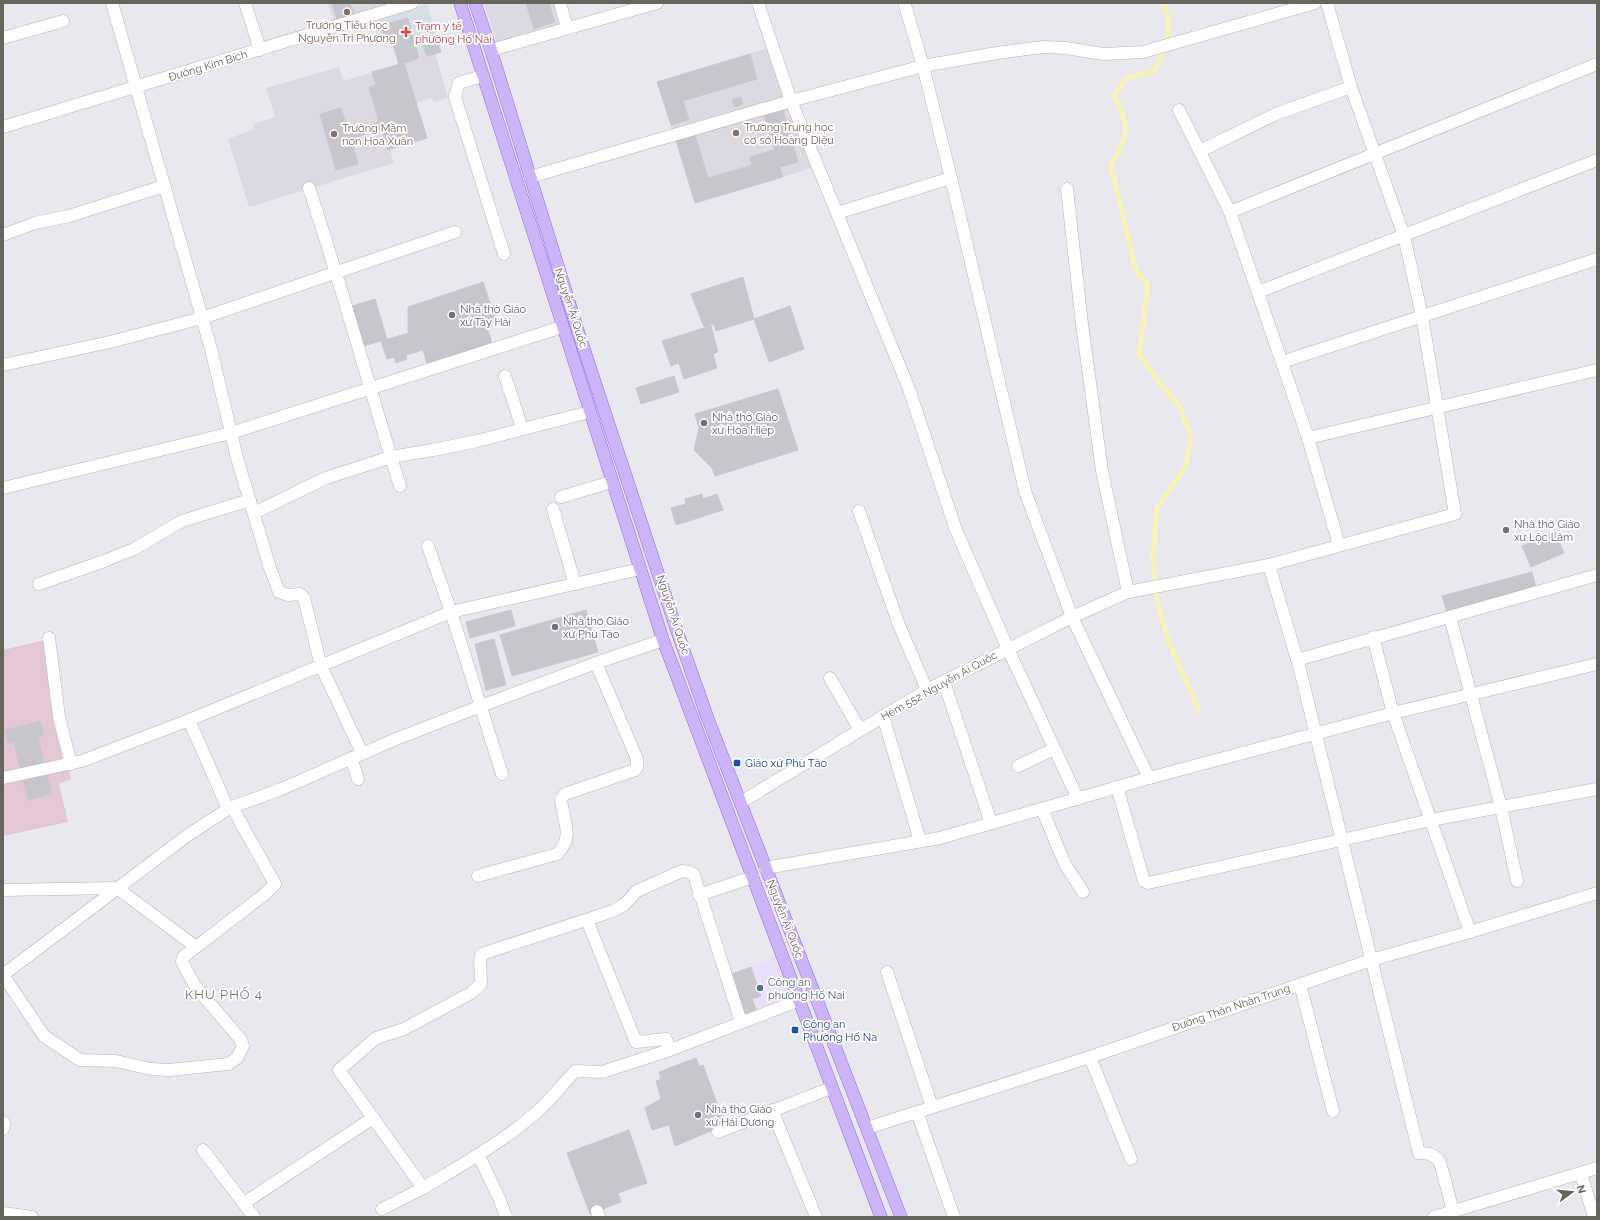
<svg xmlns="http://www.w3.org/2000/svg" width="1600" height="1220" font-family="Raleway,sans-serif">
	<rect width="100%" height="100%" fill="#eae8ef"/>
	<polygon fill="#e9e1fb" points="775,958 791,1000 743,1017 729,975"/>
	<g fill="#dcd9e2">
		<polygon points="328,3 394,3 334,21"/>
		<polygon points="484,3 556,3 563,26 497,43"/>
		<polygon points="767,48 813,168 695,203 657,82"/>
		<polygon points="435,53 448,98 433,102 432,98 416,103 427,138 390,149 394,163 249,207 228,139 254,129 253,124 275,117 266,88 339,67 344,81"/>
	</g>
	<polygon fill="#d7dee7" points="427,4 441,52 399,65 391,38 379,41 374,20"/>
	<polygon fill="#e4c7d5" points="45,640 56,717 71,779 59,784 68,822 3,836 3,650"/>
	<g fill="none" stroke-linecap="round" stroke-linejoin="round">
		<path stroke="#f7f4b0" stroke-width="4.5" d="M1164,3c10,28 2,43 -10,68l-27,7 -13,17c16,34 15,37 -3,70l25,106 12,14 -9,69 23,32 17,19 12,31 -5,30 -29,42 -4,51 5,45 10,36 31,71"/>
	</g>
	<g fill="#c8c6cd" stroke="#c9c6d4">
		<polygon points="332,3 350,3 353,13 337,19"/>
		<polygon points="526,3 549,3 555,22 534,29"/>
		<polygon points="408,18 419,58 399,65 391,38 379,41 375,27"/>
		<polygon points="438,41 441,52 427,56 423,46"/>
		<polygon points="750,54 757,79 665,106 657,82"/>
		<polygon points="404,63 427,138 388,150 381,129 351,139 358,164 336,170 320,114 341,108 348,131 379,122 369,87 376,85 372,72"/>
		<polygon points="741,97 743,104 735,107 732,100"/>
		<polygon points="683,101 689,120 671,125 665,106"/>
		<polygon points="783,111 798,162 780,167 764,116"/>
		<polygon points="695,135 708,178 752,165 750,157 774,150 783,177 695,203 676,140"/>
		<polygon points="743,277 754,319 716,331 714,324 704,327 691,294"/>
		<polygon points="483,282 496,321 486,325 492,343 427,364 422,346 408,332 408,307"/>
		<polygon points="375,299 387,339 364,346 352,306"/>
		<polygon points="790,306 804,349 769,362 754,319"/>
		<polygon points="711,326 718,352 713,354 717,368 684,379 679,363 671,366 662,341"/>
		<polygon points="409,333 422,346 423,350 406,355 407,359 396,363 394,357 387,359 381,341"/>
		<polygon points="674,376 679,392 641,404 636,388"/>
		<polygon points="778,389 798,450 715,476 712,468 694,450 699,428 695,414"/>
		<polygon points="702,494 703,499 717,494 723,510 676,525 671,508 686,504 685,499"/>
		<polygon points="1555,532 1564,553 1531,567 1522,546"/>
		<polygon points="1532,572 1536,588 1447,613 1442,596"/>
		<polygon points="511,610 515,626 470,638 466,622"/>
		<polygon points="586,610 598,652 512,676 500,635"/>
		<polygon points="494,639 506,685 486,690 475,644"/>
		<polygon points="40,721 44,735 38,737 52,794 28,800 14,742 9,743 5,730"/>
		<polygon points="751,967 761,996 752,999 757,1012 743,1017 729,975"/>
		<polygon points="696,1058 699,1066 661,1079 659,1072"/>
		<polygon points="703,1065 725,1125 675,1146 669,1125 652,1130 645,1108 661,1099 656,1081"/>
		<polygon points="629,1130 647,1183 618,1193 621,1202 590,1214 567,1153"/>
	</g>
	<g fill="none" stroke-linecap="round" stroke-linejoin="round">
		<g stroke="#b5b6b0" stroke-width="13">
			<g id="minor">
				<polyline points="112,3 211,349 237,458 270,568 279,592 288,595 300,594 304,598 321,666 362,753"/>
				<polyline points="245,3 260,50"/>
				<polyline points="560,3 567,28"/>
				<polyline points="758,3 791,101 909,389 956,530 1008,649 1078,799"/>
				<polyline points="905,5 923,66 951,178 1025,491 1072,617 1149,778"/>
				<polyline points="3,38 63,21"/>
				<polyline points="491,50 657,3"/>
				<polyline points="482,76 459,83 455,97 504,254"/>
				<polyline points="1179,110 1230,212 1308,438 1339,545"/>
				<polyline points="3,127 412,3"/>
				<polyline points="1200,151 1276,114 1351,87"/>
				<polyline points="530,177 791,101 923,66 997,53 1043,47 1066,48 1103,54 1143,52 1315,3"/>
				<path d="M309,188c33,99 60,199 91,298"/>
				<polyline points="1067,189 1082,324 1102,471 1128,592"/>
				<polyline points="1230,212 1597,64"/>
				<polyline points="837,213 951,178"/>
				<polyline points="3,235 35,223 69,216 164,186"/>
				<polyline points="1258,292 1597,160"/>
				<polyline points="1282,362 1597,259"/>
				<polyline points="3,365 110,342 202,318 455,232"/>
				<polyline points="505,376 522,428"/>
				<polyline points="1308,438 1597,370"/>
				<polyline points="3,488 231,433 562,327"/>
				<polyline points="561,497 611,482"/>
				<polyline points="553,509 575,584"/>
				<polyline points="859,511 899,625 927,690"/>
				<polyline points="254,513 326,478 391,457 433,450 477,441 589,412"/>
				<polyline points="428,546 451,612 502,774"/>
				<path d="M1269,565l30,101 120,487c9,0 15,1 21,9l13,49"/>
				<polyline points="39,584 104,561 134,549 182,521 250,500"/>
				<polyline points="1450,617 1501,807 1517,881"/>
				<polyline points="1373,637 1393,713 1470,932"/>
				<polyline points="49,638 59,717 71,764"/>
				<polyline points="1297,660 1597,575"/>
				<polyline points="830,678 860,730"/>
				<polyline points="944,682 991,823"/>
				<polyline points="883,716 920,841"/>
				<polyline points="189,720 228,809"/>
				<polyline points="351,758 358,779"/>
				<polyline points="1018,766 1054,749"/>
				<polyline points="3,778 82,761 189,720 451,612 640,569"/>
				<polyline points="1117,787 1144,881 1148,883 1431,820 1597,789"/>
				<polyline points="741,802 927,690 1072,617 1128,592 1269,565 1455,514 1422,316 1404,236 1351,87 1327,3"/>
				<polyline points="232,807 275,884 265,894 183,957 182,962 195,986 241,1040 243,1046 237,1058 228,1064 169,1070 151,1069 116,1061 80,1060 44,1036 3,975 188,835 228,809 232,807 279,790 396,739 481,706 596,663 663,640"/>
				<polyline points="1042,809 1065,864 1083,892"/>
				<polyline points="765,868 940,838 1149,778 1393,713 1597,664"/>
				<path d="M478,876l79,-22c18,-18 6,-32 4,-55l4,-5 70,-24 2,-3v-8l-41,-96"/>
				<polyline points="3,890 117,888 196,947"/>
				<polyline points="699,895 753,877"/>
				<polyline points="587,920 636,1042 666,1039 670,1050"/>
				<polyline points="887,972 932,1107"/>
				<polyline points="1300,984 1333,1111"/>
				<path d="M741,1022l-47,-147 -5,-3 -7,-1 -45,20 -12,13 -12,7 -131,43 -2,6 1,24 -10,9 -67,36 -28,9 -37,32 84,118c40,-24 80,-46 115,-77 13,-12 25,-27 37,-40l27,1 68,-22 130,-50"/>
				<polyline points="1090,1057 1131,1159"/>
				<polyline points="772,1110 816,1217"/>
				<polyline points="917,1112 954,1217"/>
				<polyline points="867,1128 1090,1057 1371,960 1470,932 1597,893"/>
				<polyline points="3,1129 4,1123"/>
				<polyline points="718,1132 831,1088"/>
				<polyline points="203,1150 254,1217"/>
				<polyline points="479,1156 500,1200 506,1217"/>
				<polyline points="1581,1174 1594,1217"/>
				<polyline points="244,1203 373,1118"/>
				<polyline points="382,1209 423,1188"/>
				<polyline points="597,1211 599,1217"/>
				<polyline points="3,1213 32,1217"/>
				<polyline points="1434,1217 1597,1168"/>
			</g>
		</g>
		<g stroke="#896ce4" stroke-width="13">
			<g id="major">
				<polyline points="460,3 663,640 881,1217"/>
				<polyline points="475,3 491,50 578,331 678,634 708,719 901,1217"/>
			</g>
		</g>
		<use href="#minor" stroke="#fff" stroke-width="12"/>
		<use href="#major" stroke="#cdb4f8" stroke-width="12"/>
	</g>
	<g fill="#8d6e63" stroke="#fff" stroke-width="1.5">
		<circle cx="347" cy="12" r="4"/>
		<circle cx="736" cy="133" r="4"/>
		<circle cx="334" cy="134" r="4"/>
	</g>
	<path fill="#e0444e" stroke="#fff" stroke-width="1.5" d="M404 26h4v4h4v4h-4v4h-4v-4h-4v-4h4z"/>
	<g fill="#6b7280" stroke="#fff" stroke-width="1.5">
		<circle cx="452" cy="315" r="4"/>
		<circle cx="704" cy="423" r="4"/>
		<circle cx="1506" cy="530" r="4"/>
		<circle cx="555" cy="627" r="4"/>
		<circle cx="698" cy="1115" r="4"/>
	</g>
	<g fill="#1a4fb4" stroke="#fff" stroke-width="1.5">
		<rect x="733" y="759" width="8" height="8" rx="2"/>
		<rect x="791" y="1026" width="8" height="8" rx="2"/>
	</g>
	<circle fill="#5c6f8a" stroke="#fff" stroke-width="1.5" cx="760" cy="988" r="4"/>
	<g text-anchor="middle" dominant-baseline="central" stroke-width="3.5" stroke-linejoin="round" paint-order="stroke">
		<g font-size="11" fill="#785e54" stroke="#fff" text-anchor="start">
			<text x="347" y="25" text-anchor="middle">Trường Tiểu học<tspan x="347" dy="13">Nguyễn Tri Phương</tspan></text>
			<text x="744" y="127">Trường Trung học<tspan x="744" dy="13">cơ sở Hoàng Diệu</tspan></text>
			<text x="342" y="128">Trường Mầm<tspan x="342" dy="13">non Hoa Xuân</tspan></text>
		</g>
		<g font-size="11" fill="#be3a42" stroke="#fff" text-anchor="start">
			<text x="415" y="26">Trạm y tế<tspan x="415" dy="13">phường Hố Nai</tspan></text>
		</g>
		<g font-size="11" fill="#66665f" stroke="#fff">
			<text transform="translate(208 66) rotate(-17)">Đường Kim Bích</text>
			<text transform="translate(571 308) rotate(72)">Nguyễn Ái Quốc</text>
			<text transform="translate(673 615) rotate(72)">Nguyễn Ái Quốc</text>
			<text transform="translate(939 686) rotate(-29)">Hẻm 552 Nguyễn Ái Quốc</text>
			<text transform="translate(785 919) rotate(69)">Nguyễn Ái Quốc</text>
			<text transform="translate(1231 1008) rotate(-19)">Đường Thân Nhân Trung</text>
		</g>
		<g font-size="11" fill="#5b616d" stroke="#fff" text-anchor="start">
			<text x="460" y="309">Nhà thờ Giáo<tspan x="460" dy="13">xứ Tây Hải</tspan></text>
			<text x="712" y="417">Nhà thờ Giáo<tspan x="712" dy="13">xứ Hòa Hiệp</tspan></text>
			<text x="1514" y="524">Nhà thờ Giáo<tspan x="1514" dy="13">xứ Lộc Lâm</tspan></text>
			<text x="563" y="621">Nhà thờ Giáo<tspan x="563" dy="13">xứ Phú Tảo</tspan></text>
			<text x="706" y="1109">Nhà thờ Giáo<tspan x="706" dy="13">xứ Hải Dương</tspan></text>
		</g>
		<g font-size="11" fill="#164399" stroke="#fff" text-anchor="start">
			<text x="745" y="763">Giáo xứ Phù Tảo</text>
			<text x="803" y="1024">Công an<tspan x="803" dy="13">Phường Hố Na</tspan></text>
		</g>
		<g font-size="11" fill="#4e5e75" stroke="#fff" text-anchor="start">
			<text x="768" y="982">Công an<tspan x="768" dy="13">phường Hố Nai</tspan></text>
		</g>
		<g font-size="13" letter-spacing="1" fill="#73736b" stroke="#fff">
			<text x="224" y="994">KHU PHỐ 4</text>
		</g>
	</g>
	<rect width="1600" height="1220" fill="none" stroke="#66665f" stroke-width="8"/>
	<g transform="translate(1572 1192) rotate(74)" stroke="#ffffff" stroke-width="3" paint-order="stroke">
	<path d="M0-3L7 15L0 10L-7 15Z" fill="#66665f"/>
	<text y="-6" font-size="11" font-weight="bold" text-anchor="middle" fill="#66665f">N</text>
	</g>
</svg>
